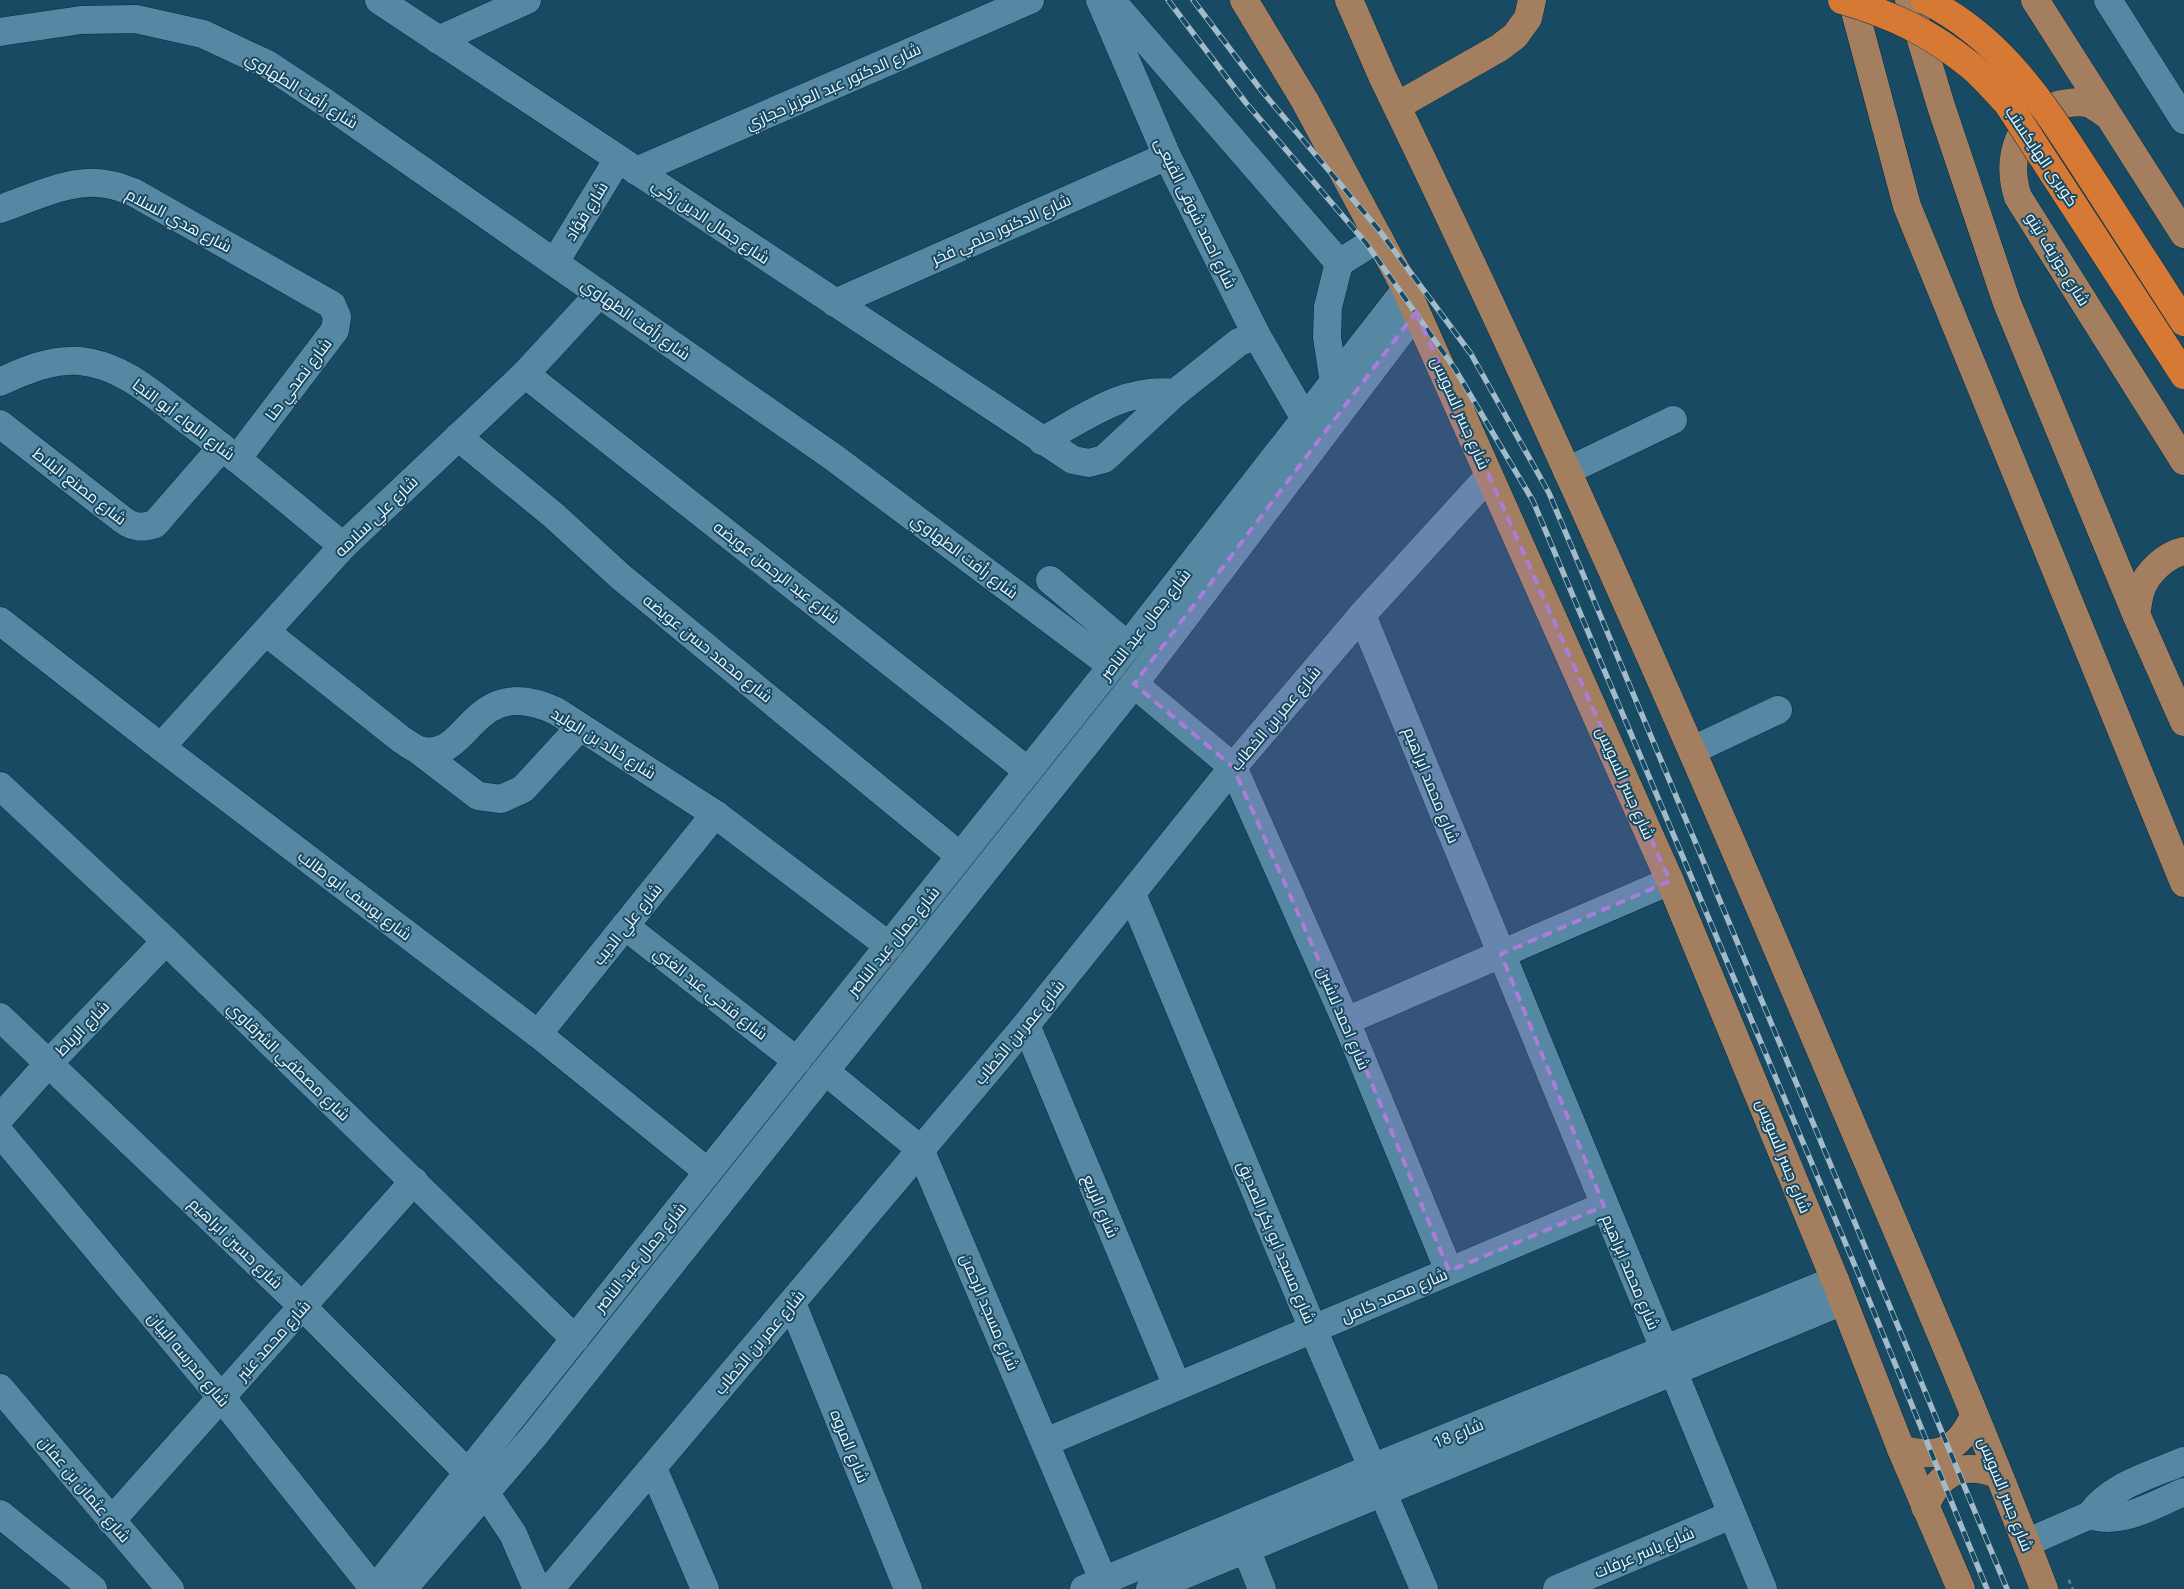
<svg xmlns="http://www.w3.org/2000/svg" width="2184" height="1589" font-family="Ubuntu,Cairo,sans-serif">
	<rect width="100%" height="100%" fill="#184a63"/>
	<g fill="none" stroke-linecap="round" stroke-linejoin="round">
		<g stroke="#082f42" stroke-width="29">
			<g id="minor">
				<polyline points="379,0 1073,460 1089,463 1104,459 1175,393 1239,342 1257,336"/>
				<polyline points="1100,0 1167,156 1257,336 1305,419"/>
				<polyline points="1111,0 1339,263 1379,238"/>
				<polyline points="2108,0 2184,120"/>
				<polyline points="0,32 81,20 136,19 203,34 267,64 326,103 833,457 1112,666"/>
				<polyline points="438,40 527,0"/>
				<polyline points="636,171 1030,0"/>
				<path d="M0,209c35,-12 74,-33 111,-24 8,1 15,5 22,7l199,113 5,12 -2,13 -98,129"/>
				<polyline points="555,262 618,159"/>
				<polyline points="835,303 1167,156"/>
				<polyline points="525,374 1028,771"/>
				<path d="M0,382c25,-12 52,-23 80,-21 44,4 78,38 112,63 52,39 101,81 151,122"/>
				<polyline points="1334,383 1327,337 1328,307 1339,263"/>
				<path d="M0,424l123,96c11,8 19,8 32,4l67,-77"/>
				<polyline points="458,437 552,514 621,577 960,856"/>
				<path d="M1042,441c44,-24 82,-54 133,-48"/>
				<polyline points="1567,471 1673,420"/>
				<polyline points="1050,580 1128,646"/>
				<polyline points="1362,615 1763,1589"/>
				<polyline points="0,621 161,747 538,1034 708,1172"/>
				<path d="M266,632l136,108c5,3 11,8 17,10 51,15 50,-79 137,-39l159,103 174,132"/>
				<polyline points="1134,684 1233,767 1346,1021 1449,1271"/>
				<polyline points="161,747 343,546 525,374 599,294"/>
				<polyline points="418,750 478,796 501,799 523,789 580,727"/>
				<polyline points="1693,750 1778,710"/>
				<polyline points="0,786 166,941 575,1339"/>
				<polyline points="1132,894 1313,1329 1424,1589"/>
				<polyline points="625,926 797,1061"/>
				<polyline points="0,1017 302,1306 468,1473"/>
				<polyline points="1346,1021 1670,881"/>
				<polyline points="1026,1025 1177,1386"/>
				<polyline points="538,1034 715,814"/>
				<polyline points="825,1071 920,1149 1107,1589"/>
				<polyline points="0,1118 48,1064 166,941"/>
				<polyline points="0,1133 221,1397 374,1589"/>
				<polyline points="792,1303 908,1589"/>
				<polyline points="0,1388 170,1589"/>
				<polyline points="1046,1442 1604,1206"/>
				<path d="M2184,1461c-33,14 -73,24 -94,54 32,11 64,-11 94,-23"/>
				<polyline points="653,1468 705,1589"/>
				<polyline points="485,1492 513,1534 537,1589"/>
				<polyline points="0,1514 93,1589"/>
				<polyline points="111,1521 414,1181"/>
				<polyline points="2026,1543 2090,1515"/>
				<polyline points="1246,1549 1262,1589"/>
				<polyline points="375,1589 1112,666 1406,289"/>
				<polyline points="403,1589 534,1436 1134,684 1416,312"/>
				<polyline points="550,1589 1026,1025 1233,767 1362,615 1489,476"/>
				<polyline points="1084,1589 1372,1468 1835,1280"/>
				<polyline points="1150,1589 1843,1301"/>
				<polyline points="1557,1589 1731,1515"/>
			</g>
		</g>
		<g stroke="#082f42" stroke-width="29">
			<g id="major">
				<polyline points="1244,0 1305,101 1406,289 1670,881 1835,1280 1901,1449 1961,1589"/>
				<path d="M1349,0l34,78c158,325 304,656 445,990 73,173 149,346 216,521"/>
				<polyline points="1852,0 1907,206 2184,883"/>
				<polyline points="1909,0 1941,106 2007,303 2136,614 2184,722"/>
				<polyline points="2035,0 2184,234"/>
				<polyline points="1397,106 1499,48 1515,36 1528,18 1532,0"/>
				<path d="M2106,114c-6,-4 -14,-10 -20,-11 -7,-2 -17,0 -24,1 -43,10 -57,54 -44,93l166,264"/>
				<path d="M2136,614c2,-7 2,-16 5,-24 6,-18 25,-35 43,-39"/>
				<path d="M1901,1449c36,11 57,2 73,-33"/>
				<path d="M1925,1507c14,-35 36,-46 72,-33"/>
			</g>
		</g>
		<polyline stroke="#5a8093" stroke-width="3" stroke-dasharray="4 4" stroke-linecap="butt" points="2068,1581 2069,1581 2073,1589"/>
		<use href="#minor" stroke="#5788a3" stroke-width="28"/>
		<use href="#major" stroke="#a37f60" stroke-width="28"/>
		<g stroke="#a3bbc8" stroke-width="5.5">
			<g id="rail">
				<polyline points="1168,0 1246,103 1366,243 1455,369 1533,501 1858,1273 1987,1589"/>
				<polyline points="1193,0 1261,90 1379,230 1471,354 1549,493 1873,1266 2007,1589"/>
			</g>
		</g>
		<use href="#rail" stroke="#184a63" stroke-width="4" stroke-dasharray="11" stroke-linecap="butt"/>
		<g stroke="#082f42" stroke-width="29" stroke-linecap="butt">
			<g id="highway-bridge">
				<path d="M1842,0c51,15 87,32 129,66 13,11 25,25 37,38l176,271"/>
				<path d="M1925,0c81,40 123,112 170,184 30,46 59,92 89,138"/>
			</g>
		</g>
		<use href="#highway-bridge" stroke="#d57934" stroke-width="28"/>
	</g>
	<path fill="#a97dd8" fill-opacity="0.2" stroke="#a97dd8" stroke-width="4" stroke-dasharray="10 6" stroke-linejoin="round" d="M1416,312l254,569 -169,73 103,252 -155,65 -103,-250 -113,-254 -99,-83z"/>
	<g text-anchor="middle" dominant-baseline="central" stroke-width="4" stroke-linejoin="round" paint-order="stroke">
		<g font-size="16" fill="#edf7fd" stroke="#184a63">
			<text transform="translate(833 86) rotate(-24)">شارع الدكتور عبد العزيز حجازي</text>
			<text transform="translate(302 90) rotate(32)">شارع رأفت الطهاوي</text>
			<text transform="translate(2042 156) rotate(56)">كوبرى الهايكستب</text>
			<text transform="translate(586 211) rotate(-58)">شارع فؤاد</text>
			<text transform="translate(1196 213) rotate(64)">شارع احمد شوقى القيعى</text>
			<text transform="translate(179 220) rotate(28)">شارع هدي السلام</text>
			<text transform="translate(711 221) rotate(34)">شارع جمال الدين زكي</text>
			<text transform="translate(1001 229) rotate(-24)">شارع الدكتور حلمي فخر</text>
			<text transform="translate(2058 259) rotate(58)">شارع جوزيف تيتو</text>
			<text transform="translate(636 319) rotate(35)">شارع رأفت الطهاوي</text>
			<text transform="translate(298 379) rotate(-53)">شارع نصحي حنا</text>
			<text transform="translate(1461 413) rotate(66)">شارع جسر السويس</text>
			<text transform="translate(184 419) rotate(37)">شارع اللواء أبو النجا</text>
			<text transform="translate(80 486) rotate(38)">شارع مصنع البلاط</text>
			<text transform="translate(376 516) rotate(-44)">شارع علي سلامه</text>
			<text transform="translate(965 556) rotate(37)">شارع رأفت الطهاوي</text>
			<text transform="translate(777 572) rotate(38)">شارع عبد الرحمن عويضه</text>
			<text transform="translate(1145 624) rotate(-52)">شارع جمال عبد الناصر</text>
			<text transform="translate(708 648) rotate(39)">شارع محمد حسن عويضه</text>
			<text transform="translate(1275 718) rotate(-50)">شارع عمر بن الخطاب</text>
			<text transform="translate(604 743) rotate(32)">شارع خالد بن الوليد</text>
			<text transform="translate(1626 783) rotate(66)">شارع جسر السويس</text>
			<text transform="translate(1432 785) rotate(68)">شارع محمد ابراهيم</text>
			<text transform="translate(355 895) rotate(37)">شارع يوسف ابو طالب</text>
			<text transform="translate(627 924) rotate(-51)">شارع علي الديب</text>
			<text transform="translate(893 941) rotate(-51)">شارع جمال عبد الناصر</text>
			<text transform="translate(711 993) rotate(38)">شارع فتحي عبد الغني</text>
			<text transform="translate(1344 1018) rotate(67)">شارع احمد لاشين</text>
			<text transform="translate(82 1028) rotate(-46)">شارع الرباط</text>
			<text transform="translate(1019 1032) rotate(-50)">شارع عمر بن الخطاب</text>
			<text transform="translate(289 1061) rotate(44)">شارع مصطفي الشرقاوي</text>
			<text transform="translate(1784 1156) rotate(68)">شارع جسر السويس</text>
			<text transform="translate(1101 1206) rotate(67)">شارع الربيع</text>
			<text transform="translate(1277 1242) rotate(67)">شارع مسجد ابو بكر الصديق</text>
			<text transform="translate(236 1243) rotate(44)">شارع حسين ابراهيم</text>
			<text transform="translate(640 1257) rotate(-51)">شارع جمال عبد الناصر</text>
			<text transform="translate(1631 1272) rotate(67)">شارع محمد ابراهيم</text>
			<text transform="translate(1394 1295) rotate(-23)">شارع محمد كامل</text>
			<text transform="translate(990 1312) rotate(67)">شارع مسجد الرحمن</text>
			<text transform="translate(273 1340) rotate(-48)">شارع محمد عنبر</text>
			<text transform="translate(759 1342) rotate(-50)">شارع عمر بن الخطاب</text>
			<text transform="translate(189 1359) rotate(50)">شارع مدرسه البيان</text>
			<text transform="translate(1458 1433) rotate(-22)">شارع 18</text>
			<text transform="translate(850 1446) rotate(68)">شارع المروه</text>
			<text transform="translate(85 1489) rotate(50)">شارع عثمان بن عفان</text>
			<text transform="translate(2006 1494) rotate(68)">شارع جسر السويس</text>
			<text transform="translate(1644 1552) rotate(-23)">شارع ياسر عرفات</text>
		</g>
	</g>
</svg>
